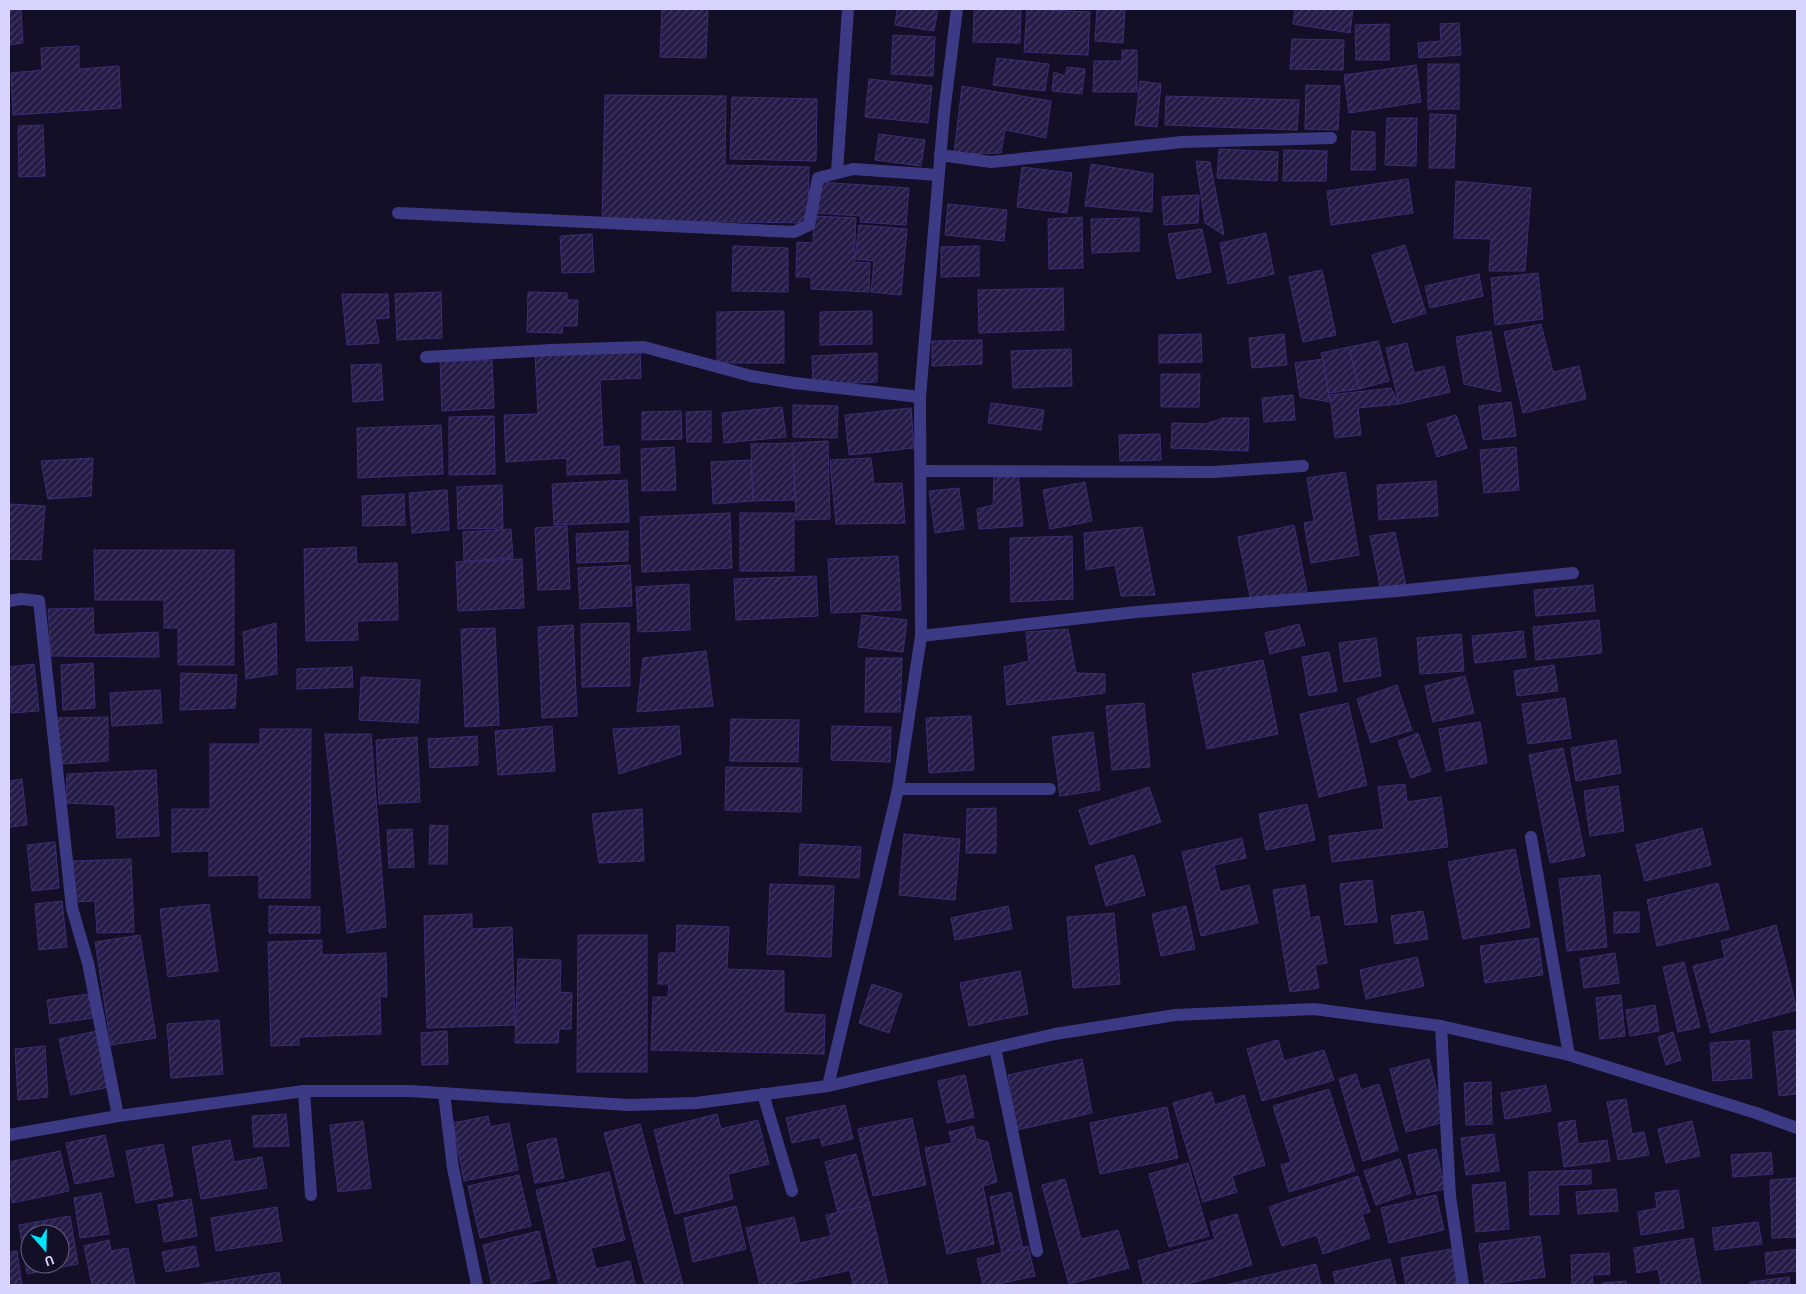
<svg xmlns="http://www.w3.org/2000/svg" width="1806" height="1294" font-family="'Alegreya Sans',sans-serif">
	<defs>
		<pattern id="building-hatch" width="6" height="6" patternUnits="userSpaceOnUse" patternTransform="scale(1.25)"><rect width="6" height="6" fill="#241b47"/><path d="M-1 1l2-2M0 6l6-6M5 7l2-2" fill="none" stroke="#433b63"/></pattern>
	</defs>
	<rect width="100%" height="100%" fill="#130f26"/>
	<g fill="url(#building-hatch)" stroke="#3b2d73" fill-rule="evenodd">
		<polygon points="9,9 21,9 23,43 9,45"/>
		<polygon points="662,9 708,9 706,58 660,57"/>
		<polygon points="897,9 938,9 934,31 895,25"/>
		<polygon points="974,9 1021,9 1020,43 973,42"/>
		<polygon points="1027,9 1090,12 1088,55 1024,52"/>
		<polygon points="1097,9 1125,9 1123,43 1095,41"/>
		<polygon points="1295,9 1353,9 1350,33 1293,24"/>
		<polygon points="1459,23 1461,55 1419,58 1418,43 1441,41 1440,24"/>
		<polygon points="1389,24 1389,60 1356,60 1355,25"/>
		<polygon points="893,35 935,37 933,76 891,74"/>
		<polygon points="1292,39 1344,40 1343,70 1290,69"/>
		<polygon points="79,46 79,69 119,66 121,108 13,115 11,73 42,70 41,48"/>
		<polygon points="1122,50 1137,50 1137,92 1093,92 1094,61 1122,61"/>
		<polygon points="997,58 1049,64 1045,91 993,85"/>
		<rect x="1428" y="64" width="31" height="45"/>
		<polygon points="1416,65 1421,102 1349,113 1344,75"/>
		<polygon points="1067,67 1085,69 1082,94 1052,91 1054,72 1065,76"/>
		<polygon points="869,79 932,86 928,123 865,117"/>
		<polygon points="1140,81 1161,84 1157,127 1135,125"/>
		<polygon points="1306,85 1340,86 1338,130 1305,129"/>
		<polygon points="962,86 1051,101 1046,138 1005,130 1001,153 954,154"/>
		<polygon points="605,95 726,96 725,165 809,167 808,223 602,220"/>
		<polygon points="1166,96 1299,100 1297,130 1165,125"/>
		<polygon points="732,97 817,99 816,161 730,159"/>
		<polygon points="1430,114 1456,115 1454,168 1429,168"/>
		<polygon points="1387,118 1417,118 1416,166 1385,165"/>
		<polygon points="43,125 45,176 19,177 18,126"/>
		<polygon points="1352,131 1375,132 1375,170 1351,170"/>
		<polygon points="879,134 925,140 921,166 875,160"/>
		<polygon points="1219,149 1278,152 1277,181 1217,178"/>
		<polygon points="1284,150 1327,151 1326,181 1283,181"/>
		<polygon points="1196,161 1210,162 1224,235 1205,223"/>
		<polygon points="1091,164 1153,174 1152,212 1085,206"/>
		<polygon points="1022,167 1072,173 1067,213 1017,207"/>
		<polygon points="1408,179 1413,213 1331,225 1327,191"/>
		<polygon points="1456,181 1531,188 1525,271 1489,271 1491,239 1454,238"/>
		<polygon points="819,182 909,188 906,225 860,222 861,216 817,213"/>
		<polygon points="1199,195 1198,223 1164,225 1162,197"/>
		<polygon points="948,204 1007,210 1004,241 945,235"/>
		<polygon points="814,216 856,218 854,262 870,263 869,292 811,289 811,277 796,277 797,242 813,243"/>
		<polygon points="1082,217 1083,268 1049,269 1048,219"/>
		<polygon points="1139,218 1139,251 1092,253 1091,219"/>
		<polygon points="859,225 907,229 901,295 871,292 874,261 855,259"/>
		<polygon points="1202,229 1211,272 1177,279 1168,234"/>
		<polygon points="1266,233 1274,274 1228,284 1220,243"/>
		<polygon points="592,234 594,272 562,273 560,236"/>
		<polygon points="1405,245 1426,313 1393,323 1372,255"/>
		<polygon points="733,246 788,248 788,292 732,291"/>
		<polygon points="979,246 979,276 941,277 941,247"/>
		<polygon points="1322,270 1336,335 1303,342 1289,277"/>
		<polygon points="1538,273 1543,319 1495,325 1491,278"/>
		<polygon points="1479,274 1483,296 1430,308 1425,286"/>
		<polygon points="1063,288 1064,330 979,333 978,290"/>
		<polygon points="441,292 442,338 397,340 395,294"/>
		<polygon points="528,292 567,293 567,300 578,300 577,326 563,326 562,333 527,332"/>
		<polygon points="342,294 388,294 389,318 375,319 379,343 347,345"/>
		<polygon points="784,311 784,363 717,363 717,312"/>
		<polygon points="872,311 872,344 820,345 820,312"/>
		<polygon points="1541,324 1553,372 1579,366 1586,399 1523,413 1504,332"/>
		<polygon points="1491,331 1501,392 1464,384 1456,337"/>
		<polygon points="1201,334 1202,362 1159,363 1159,335"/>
		<polygon points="1284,334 1287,365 1252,368 1249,338"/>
		<polygon points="982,340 982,364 932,366 932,341"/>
		<polygon points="1378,341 1389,381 1359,389 1349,347"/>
		<polygon points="1407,343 1414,373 1444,366 1450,392 1399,404 1386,348"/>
		<polygon points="1349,347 1359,389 1329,393 1321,353"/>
		<polygon points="640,349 641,378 600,380 603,447 619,446 620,473 567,475 567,458 506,462 504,415 538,414 535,354"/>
		<polygon points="1071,349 1072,386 1013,388 1011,351"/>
		<polygon points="877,353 877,382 813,385 812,356"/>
		<polygon points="1323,359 1330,402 1300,397 1295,363"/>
		<polygon points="492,360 494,408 442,411 440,361"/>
		<polygon points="381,364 383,400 353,402 351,365"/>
		<polygon points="1161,374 1200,374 1199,407 1161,407"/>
		<polygon points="1391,388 1399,404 1358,408 1361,435 1335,438 1330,395"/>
		<polygon points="1293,395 1295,420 1264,422 1262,398"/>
		<polygon points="1511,402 1516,436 1483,440 1479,406"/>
		<polygon points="991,403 1044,410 1041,430 988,423"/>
		<polygon points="793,405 838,406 837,438 793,437"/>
		<polygon points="782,407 786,437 724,443 722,413"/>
		<polygon points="911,408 914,448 849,455 845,415"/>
		<polygon points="681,411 682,439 642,440 642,412"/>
		<polygon points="711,411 711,442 687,442 686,412"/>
		<polygon points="1456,415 1467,448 1437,457 1427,424"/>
		<polygon points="494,416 495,474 449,475 449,417"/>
		<polygon points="1223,418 1249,418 1248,451 1171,448 1172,423 1206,424"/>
		<polygon points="441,425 443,474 358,478 357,428"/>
		<polygon points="1160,434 1161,460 1120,461 1119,435"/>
		<polygon points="828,441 830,519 796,520 793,443"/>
		<polygon points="793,443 795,500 753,501 751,444"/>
		<polygon points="674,447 676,490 642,491 641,449"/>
		<polygon points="1516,447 1519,490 1484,493 1480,450"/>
		<polygon points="93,458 91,496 48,499 41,461"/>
		<polygon points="871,458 874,484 902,483 905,523 836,524 830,460"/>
		<polygon points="751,460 753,501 713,504 711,462"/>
		<polygon points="1018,472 1023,526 979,529 977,509 993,505 994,476"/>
		<polygon points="1345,472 1359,555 1311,563 1304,523 1314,521 1307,478"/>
		<polygon points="627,480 629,522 554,525 552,484"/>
		<polygon points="1436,481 1438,516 1379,520 1377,485"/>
		<polygon points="1085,482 1092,521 1050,529 1043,490"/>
		<polygon points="502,485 503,528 458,529 457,487"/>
		<polygon points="959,488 964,529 935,533 929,491"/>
		<polygon points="447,490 449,530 412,533 409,493"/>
		<polygon points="404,494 405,525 363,526 362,496"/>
		<polygon points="9,504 45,506 41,560 9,559"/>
		<polygon points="730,513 732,568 642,572 640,517"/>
		<rect x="740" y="513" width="54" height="58"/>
		<polygon points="1294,525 1307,591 1251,602 1238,537"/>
		<polygon points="567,526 570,589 538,590 535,528"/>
		<polygon points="1142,527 1155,595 1121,596 1115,565 1086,570 1084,533"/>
		<polygon points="511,529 513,558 464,561 463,532"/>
		<polygon points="628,531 628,561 577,563 576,534"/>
		<polygon points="1395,532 1406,586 1381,591 1370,536"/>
		<polygon points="1072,536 1073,599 1011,602 1010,538"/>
		<polygon points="356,547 357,564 397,563 398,620 357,621 358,640 306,641 304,549"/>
		<polygon points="94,550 234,550 234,665 178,665 178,628 164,628 164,600 95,600"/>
		<polygon points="898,556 901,610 831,613 828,559"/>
		<polygon points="522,559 524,608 458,611 456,562"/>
		<polygon points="630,565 632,606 580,609 578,568"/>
		<polygon points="816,576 818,616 736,620 734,579"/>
		<polygon points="689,584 690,630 638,632 636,587"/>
		<polygon points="1593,585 1595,611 1536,616 1534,590"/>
		<polygon points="93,608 94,635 158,632 159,657 51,656 48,609"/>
		<polygon points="862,615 907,620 903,652 858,647"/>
		<polygon points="1599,620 1602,653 1536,660 1533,627"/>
		<polygon points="276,623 277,674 246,679 243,632"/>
		<polygon points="629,623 630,686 582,687 581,624"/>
		<polygon points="1299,624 1305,645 1270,654 1265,633"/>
		<polygon points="573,625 577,716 542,718 538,627"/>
		<polygon points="495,628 499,725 465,727 461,629"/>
		<polygon points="1068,629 1076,673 1105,674 1105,693 1007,705 1004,667 1029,661 1026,632"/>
		<polygon points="1523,631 1526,657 1475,663 1472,636"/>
		<polygon points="1461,634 1464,671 1420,674 1417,638"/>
		<polygon points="1376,638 1381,676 1344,682 1339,643"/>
		<polygon points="706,651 713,706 637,712 643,658"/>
		<polygon points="1329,652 1337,691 1309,696 1302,657"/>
		<polygon points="866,658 902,658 900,712 865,712"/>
		<polygon points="1263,660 1278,734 1207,749 1192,674"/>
		<polygon points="93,663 95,708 63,710 61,665"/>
		<polygon points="34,664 39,711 11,713 9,667"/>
		<polygon points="1554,665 1558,691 1517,696 1514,671"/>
		<polygon points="352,667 353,687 297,689 297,669"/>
		<polygon points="181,673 237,675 235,708 180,710"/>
		<polygon points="1465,676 1474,713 1433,722 1425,686"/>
		<polygon points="361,677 420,680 418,723 359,720"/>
		<polygon points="1397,685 1412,730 1371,743 1357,699"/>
		<polygon points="160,690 162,723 112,726 110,693"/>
		<polygon points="1565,698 1571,738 1528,744 1522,704"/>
		<polygon points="1144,703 1150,767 1112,770 1106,706"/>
		<polygon points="1348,703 1367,785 1319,797 1300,714"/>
		<polygon points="971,716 974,770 929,773 926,718"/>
		<polygon points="108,717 108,761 62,764 55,718"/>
		<polygon points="731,719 799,720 798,762 730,761"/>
		<polygon points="1480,722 1487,763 1446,771 1439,729"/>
		<polygon points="552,726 555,771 498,775 495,731"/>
		<polygon points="679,726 681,754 619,774 613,729"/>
		<polygon points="832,726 891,727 890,762 831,760"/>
		<polygon points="260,729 311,729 310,898 259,898 259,875 209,876 209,851 172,852 172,809 210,809 210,744 260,744"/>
		<polygon points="1093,732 1100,790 1060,796 1052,737"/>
		<polygon points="1418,733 1431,771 1411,778 1398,741"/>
		<polygon points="325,734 371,734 386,927 347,933"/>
		<polygon points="477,736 478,765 430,768 428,739"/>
		<polygon points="417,737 420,802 379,804 376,740"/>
		<polygon points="1616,740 1621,773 1576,781 1571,748"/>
		<polygon points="1563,748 1585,856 1550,863 1529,755"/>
		<polygon points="726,767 802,768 801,812 725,810"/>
		<polygon points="156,770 159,836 117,838 115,805 66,803 67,774"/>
		<polygon points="22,779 27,825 9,827 9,781"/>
		<polygon points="1405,784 1407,802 1441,797 1448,847 1332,862 1329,836 1384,829 1378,787"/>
		<polygon points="1618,786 1624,831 1590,836 1584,791"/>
		<polygon points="1149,787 1161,822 1090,845 1079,810"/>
		<polygon points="1307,804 1315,840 1266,850 1259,814"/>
		<polygon points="996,808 996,853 966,853 967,809"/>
		<polygon points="642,809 644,861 599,863 592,814"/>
		<polygon points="430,825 448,826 447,864 429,864"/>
		<polygon points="1702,828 1711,865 1645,881 1636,845"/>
		<polygon points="412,829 414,867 389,868 387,830"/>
		<polygon points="904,834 960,839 955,900 899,895"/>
		<polygon points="1242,838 1246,858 1214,865 1220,892 1249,885 1258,923 1201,936 1182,852"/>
		<polygon points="55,842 59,888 32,891 27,845"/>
		<polygon points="800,844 861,847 859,878 799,875"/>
		<polygon points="1515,849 1530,927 1463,939 1448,862"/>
		<polygon points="1134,855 1145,895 1106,906 1095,866"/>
		<polygon points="131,859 134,932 97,933 95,901 75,902 73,861"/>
		<polygon points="1600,875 1607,947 1567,951 1559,879"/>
		<polygon points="1372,880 1377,922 1345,925 1340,884"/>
		<polygon points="1718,883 1729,929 1657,946 1647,900"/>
		<polygon points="770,884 834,886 831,957 767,954"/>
		<polygon points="1305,885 1310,918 1319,916 1327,963 1315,965 1319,988 1290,992 1273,890"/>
		<polygon points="62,901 67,947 39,950 35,904"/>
		<polygon points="209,904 218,971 168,977 160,909"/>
		<polygon points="269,906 320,907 320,933 269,933"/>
		<polygon points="1008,906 1012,929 955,940 951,918"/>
		<polygon points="1186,906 1195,949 1161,956 1152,914"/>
		<polygon points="1423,911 1428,939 1395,944 1391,916"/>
		<polygon points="1614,912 1639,912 1639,932 1614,933"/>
		<polygon points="1114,913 1120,984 1073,988 1067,917"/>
		<polygon points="472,914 472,929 512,927 515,1025 427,1028 424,916"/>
		<polygon points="677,925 729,927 727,969 784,971 784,1013 825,1015 824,1054 651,1050 653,997 668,997 669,984 658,984 659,953 676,953"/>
		<polygon points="1776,925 1797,1010 1711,1033 1693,966 1725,958 1721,941"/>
		<polygon points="140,935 156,1038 111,1045 95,942"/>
		<polygon points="578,935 647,935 647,1072 577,1072"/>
		<polygon points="1538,938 1543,975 1485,983 1480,946"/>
		<polygon points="322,940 322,955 386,953 387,997 380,996 381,1034 299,1037 299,1045 271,1046 268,942"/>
		<polygon points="1615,953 1619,983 1584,988 1580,959"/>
		<polygon points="1417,957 1424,986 1366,999 1360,970"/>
		<polygon points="518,959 561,960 560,992 572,993 571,1029 559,1029 558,1043 515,1043"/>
		<polygon points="1684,962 1700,1027 1678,1032 1663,967"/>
		<polygon points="1020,971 1028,1014 969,1026 960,983"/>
		<polygon points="872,984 902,994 889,1033 859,1023"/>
		<polygon points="89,994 93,1018 50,1024 47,1000"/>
		<polygon points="1621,995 1625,1036 1600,1039 1596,998"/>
		<polygon points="1655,1005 1659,1031 1630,1036 1626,1010"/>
		<polygon points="219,1020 223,1074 171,1078 167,1024"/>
		<polygon points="1797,1030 1797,1094 1779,1096 1773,1032"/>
		<polygon points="97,1031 109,1087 71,1095 59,1039"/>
		<polygon points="447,1031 448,1064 422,1065 421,1033"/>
		<polygon points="1673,1032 1681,1060 1666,1065 1658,1037"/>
		<polygon points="1278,1040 1284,1061 1324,1050 1334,1080 1262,1101 1247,1049"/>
		<polygon points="1749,1040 1752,1078 1713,1081 1710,1043"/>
		<polygon points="45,1046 48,1097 18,1100 15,1049"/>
		<polygon points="1082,1059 1092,1113 1017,1130 1008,1075"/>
		<polygon points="1429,1059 1445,1122 1406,1132 1390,1069"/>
		<polygon points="1356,1074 1361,1090 1379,1084 1398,1150 1363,1161 1339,1079"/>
		<polygon points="965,1075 974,1117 947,1123 938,1081"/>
		<polygon points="1491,1082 1492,1124 1466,1125 1464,1083"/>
		<polygon points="1546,1085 1551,1111 1505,1119 1501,1093"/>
		<polygon points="1329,1089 1355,1171 1289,1192 1281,1165 1291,1162 1273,1106"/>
		<polygon points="1211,1092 1215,1105 1244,1095 1265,1165 1232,1176 1237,1192 1203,1202 1173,1103"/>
		<polygon points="1626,1099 1632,1134 1644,1132 1649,1155 1618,1160 1607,1102"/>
		<polygon points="845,1105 853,1139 822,1146 820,1137 792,1143 786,1118"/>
		<polygon points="1167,1107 1178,1158 1100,1174 1090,1123"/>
		<polygon points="286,1114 289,1146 254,1147 252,1116"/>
		<polygon points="717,1114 721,1129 758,1120 769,1164 728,1174 733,1199 675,1214 654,1130"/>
		<polygon points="488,1116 490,1127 509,1123 518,1170 464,1181 453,1123"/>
		<polygon points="912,1118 926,1185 873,1196 858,1129"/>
		<polygon points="1575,1120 1578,1144 1607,1140 1610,1161 1564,1167 1558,1123"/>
		<polygon points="363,1121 371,1188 338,1192 330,1125"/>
		<polygon points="1692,1121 1700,1156 1666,1163 1658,1129"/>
		<polygon points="640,1124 683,1285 645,1285 604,1133"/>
		<polygon points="973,1126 976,1139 988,1142 997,1182 983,1186 994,1244 947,1254 925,1148 952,1143 949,1132"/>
		<polygon points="1494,1134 1499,1171 1466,1175 1461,1138"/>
		<polygon points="105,1135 114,1176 75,1184 66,1143"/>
		<polygon points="556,1138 564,1178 535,1183 527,1144"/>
		<polygon points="230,1140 234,1162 262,1157 267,1188 201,1199 192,1147"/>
		<polygon points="163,1144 173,1196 136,1203 126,1151"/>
		<polygon points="1436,1149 1445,1189 1417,1195 1408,1155"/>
		<polygon points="60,1151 69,1191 12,1203 9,1186 9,1162"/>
		<polygon points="1771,1152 1773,1174 1733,1177 1731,1155"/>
		<polygon points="856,1154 870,1205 838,1213 825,1162"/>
		<polygon points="1400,1159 1411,1193 1376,1205 1364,1171"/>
		<polygon points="1188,1163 1209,1236 1169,1247 1149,1174"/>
		<polygon points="1591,1170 1591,1184 1558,1185 1559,1214 1530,1215 1529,1172"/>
		<polygon points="609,1172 625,1240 591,1248 596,1269 630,1261 635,1285 559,1285 536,1190"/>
		<polygon points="519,1175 531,1226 480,1238 468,1186"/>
		<polygon points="1358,1176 1370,1212 1362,1214 1370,1238 1323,1254 1317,1235 1282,1246 1269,1207"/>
		<polygon points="1797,1178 1797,1237 1772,1238 1770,1180"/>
		<polygon points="1065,1179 1081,1239 1118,1230 1129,1268 1069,1284 1042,1185"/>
		<polygon points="1505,1182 1509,1229 1476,1232 1472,1185"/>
		<polygon points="1616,1189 1618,1211 1578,1214 1576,1192"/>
		<polygon points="1678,1190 1684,1228 1641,1235 1638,1212 1657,1208 1655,1193"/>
		<polygon points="1011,1192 1023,1249 1002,1253 990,1197"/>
		<polygon points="101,1193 109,1234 80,1238 74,1198"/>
		<polygon points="1436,1195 1444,1230 1389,1243 1381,1208"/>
		<polygon points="191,1199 197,1236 164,1242 158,1205"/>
		<polygon points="870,1205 888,1285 853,1285 850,1270 785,1285 760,1285 746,1228 794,1217 800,1243 831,1236 826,1215"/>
		<polygon points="736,1206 746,1249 693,1262 684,1218"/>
		<polygon points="277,1207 282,1241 216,1251 211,1218"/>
		<polygon points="1237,1214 1252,1265 1185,1285 1144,1285 1138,1261 1215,1239 1210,1222"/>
		<path d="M70,1216l8,48 -51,10 -8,-49zM30,1234h30v30h-30z"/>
		<polygon points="1758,1222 1762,1244 1715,1250 1712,1228"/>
		<polygon points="539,1231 550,1278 521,1285 492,1285 483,1245"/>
		<polygon points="1540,1236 1545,1277 1485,1285 1479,1244"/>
		<polygon points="1693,1238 1701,1285 1661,1285 1658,1269 1637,1273 1634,1248"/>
		<polygon points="109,1240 111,1251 128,1248 135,1284 92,1285 84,1246"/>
		<polygon points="195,1246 199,1266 166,1272 162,1252"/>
		<polygon points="1028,1246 1035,1276 994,1285 983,1285 977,1259"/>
		<polygon points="1451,1249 1457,1285 1406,1285 1401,1258"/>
		<polygon points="1797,1249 1797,1279 1796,1271 1767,1274 1765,1253"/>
		<polygon points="17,1251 22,1285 9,1285 9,1252"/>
		<polygon points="1609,1253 1610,1274 1592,1275 1593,1285 1572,1285 1571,1255"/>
		<polygon points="1390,1259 1396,1285 1336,1285 1333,1272"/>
		<polygon points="1316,1264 1321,1285 1225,1285"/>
		<polygon points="279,1272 281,1285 196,1285"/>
		<polygon points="1789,1277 1790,1285 1750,1285 1750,1282"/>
		<polygon points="1626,1281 1627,1285 1603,1285 1603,1283"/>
	</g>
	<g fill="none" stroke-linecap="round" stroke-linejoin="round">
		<g stroke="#3d3a85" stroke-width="12">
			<polyline points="304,1091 311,1195"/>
			<polyline points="763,1094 792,1191"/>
		</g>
		<g stroke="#3d3a85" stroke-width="12">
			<polyline points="940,155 991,162 1182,142 1331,138"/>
			<polyline points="837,172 848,9"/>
			<polyline points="398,213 794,232 809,225 818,178 853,169 938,175"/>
			<polyline points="426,357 551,350 644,347 751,376 794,383 920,397"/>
			<polyline points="921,471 1213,472 1303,466"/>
			<polyline points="9,601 21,599 39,601 72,908 88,963 118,1116"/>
			<polyline points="921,636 1136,612 1397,591 1573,573"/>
			<polyline points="898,789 1050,789"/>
			<polyline points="1531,837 1569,1055"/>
			<polyline points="1441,1026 1450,1196 1463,1285"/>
			<polyline points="995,1048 1037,1251"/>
			<polyline points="828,1086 898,789 921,636 920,397 944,113 957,9"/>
			<polyline points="444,1093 453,1168 477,1285"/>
		</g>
		<polyline stroke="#3d3a85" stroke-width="12" points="9,1135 118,1116 304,1091 410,1091 628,1105 696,1103 828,1086 1055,1034 1175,1015 1314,1009 1441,1026 1569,1055 1756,1113 1797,1128"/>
	</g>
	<rect width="1806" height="1294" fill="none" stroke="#d9d4ff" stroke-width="20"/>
	<g transform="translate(45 1249) rotate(160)"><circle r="24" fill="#130f26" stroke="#625e7d"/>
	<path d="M0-4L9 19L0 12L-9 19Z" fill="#00e5ff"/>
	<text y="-8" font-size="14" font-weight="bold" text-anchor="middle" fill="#d9d4ff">U</text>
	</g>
</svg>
